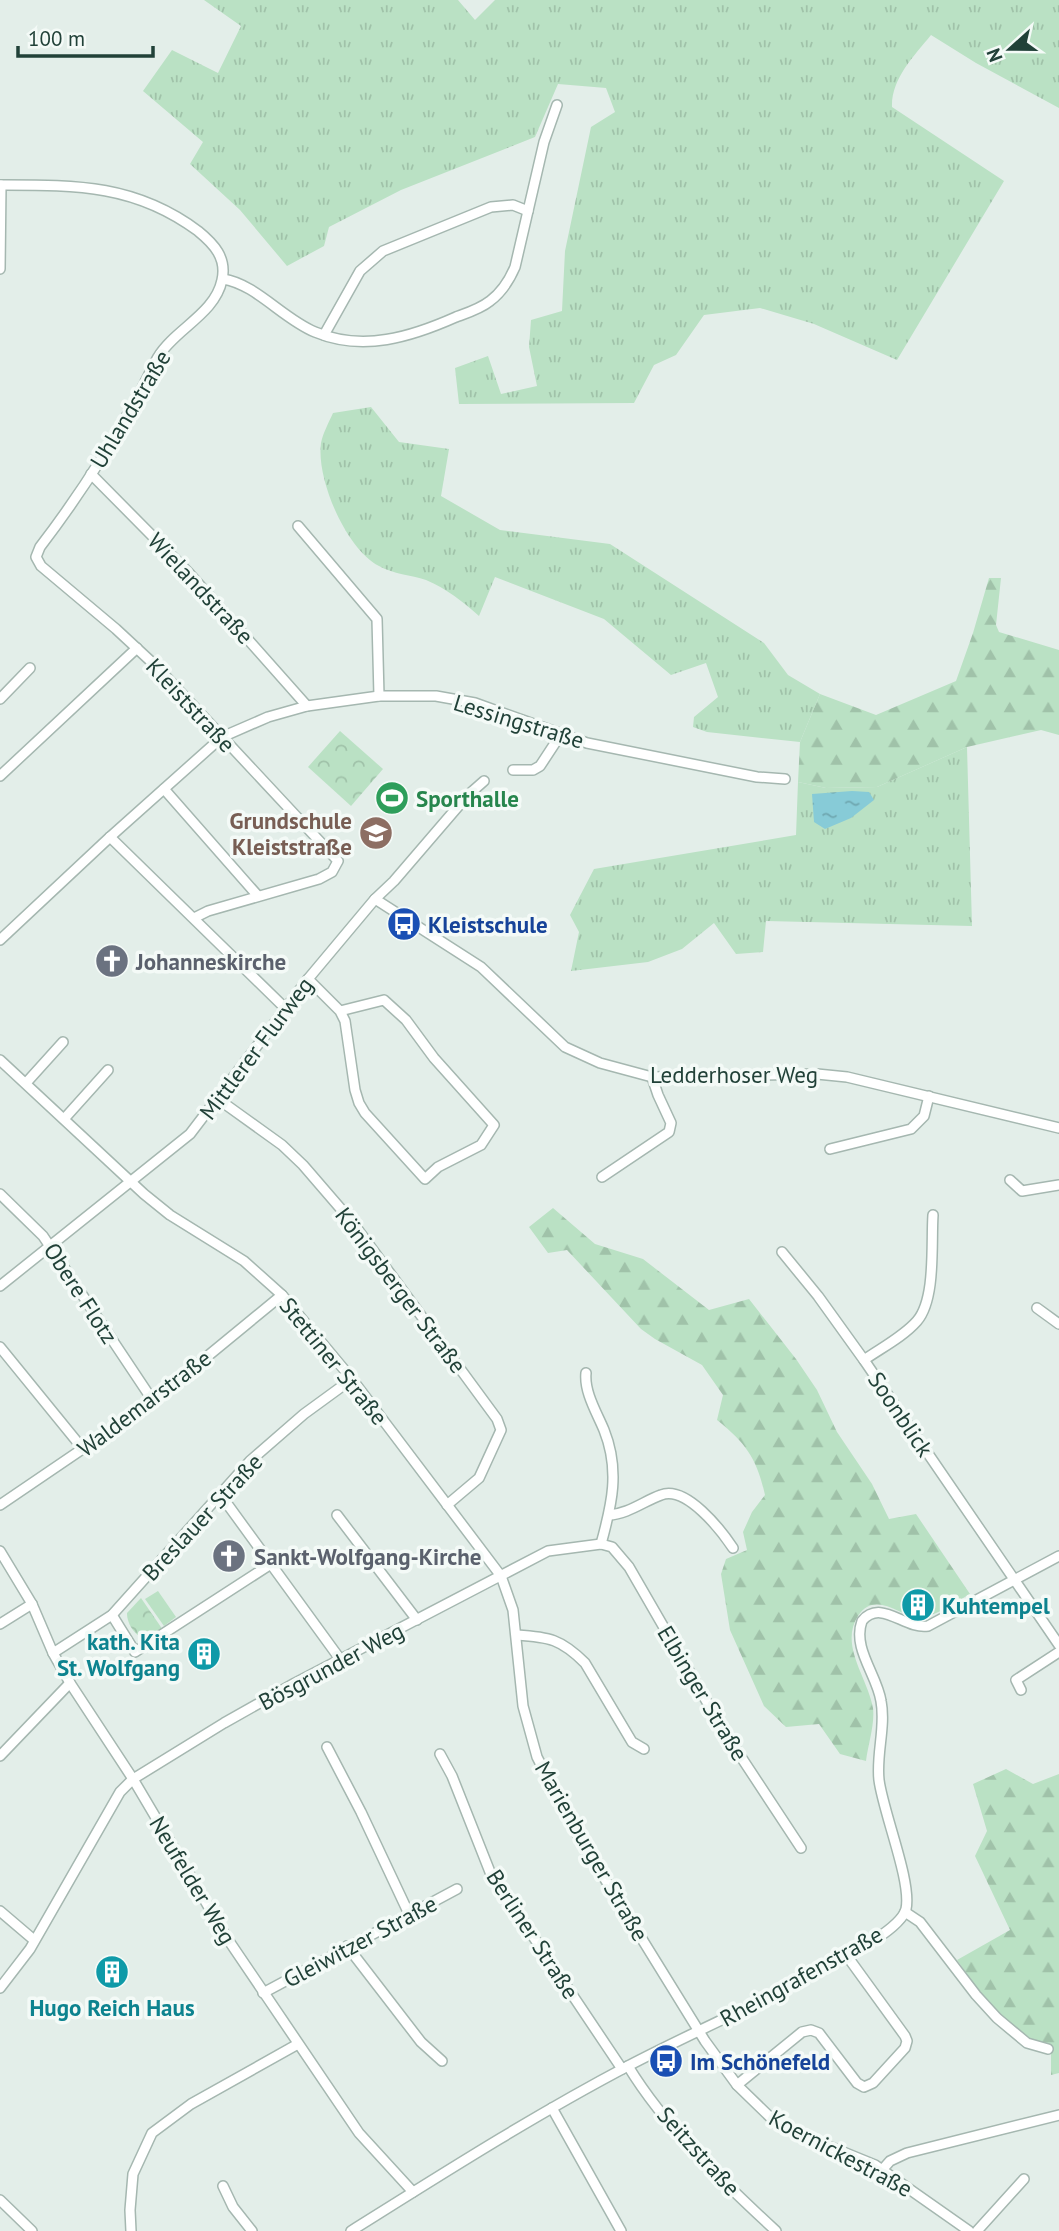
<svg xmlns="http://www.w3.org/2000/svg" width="1059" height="2231" font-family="'PT Sans',sans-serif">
	<defs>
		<pattern id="grass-tufts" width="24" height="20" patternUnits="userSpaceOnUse" patternTransform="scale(1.75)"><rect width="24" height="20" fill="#bae1c4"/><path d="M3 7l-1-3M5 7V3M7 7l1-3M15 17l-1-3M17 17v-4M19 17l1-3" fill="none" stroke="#a0c2a9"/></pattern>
		<pattern id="forest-firs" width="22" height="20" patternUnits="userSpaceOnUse" patternTransform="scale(1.75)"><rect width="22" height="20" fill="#bae1c4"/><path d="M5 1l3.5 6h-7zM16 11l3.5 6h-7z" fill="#a0c2a9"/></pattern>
		<pattern id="park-crowns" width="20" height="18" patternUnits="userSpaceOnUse" patternTransform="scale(1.75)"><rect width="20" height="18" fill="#bae1c4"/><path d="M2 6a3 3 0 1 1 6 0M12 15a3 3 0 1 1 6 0" fill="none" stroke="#a0c2a9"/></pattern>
		<pattern id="water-ripples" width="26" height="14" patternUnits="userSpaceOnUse" patternTransform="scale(1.75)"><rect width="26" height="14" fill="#87cbd7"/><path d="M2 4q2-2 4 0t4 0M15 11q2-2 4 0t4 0" fill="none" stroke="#6ea6af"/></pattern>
	</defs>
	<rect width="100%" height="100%" fill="#e3eee9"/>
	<g fill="url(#grass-tufts)">
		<path d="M204,0h254l17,20 20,-20h564v108l-83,-45 -45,-28c-17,21 -40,44 -39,72l112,74 -107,179 -83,-36 -54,-16 -56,7 -28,40 -22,10 -20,38 -175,1 -4,-36 33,-12 13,38 36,-8 -8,-39 2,-27 31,-9 3,-60 26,-124 24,-15 -9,-24 -48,-4 -23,53 -134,53 -72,37 -5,19 -37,20 -47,-56 -50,-46 13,-22 -60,-51 29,-41 46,23 23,-47z"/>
		<path d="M371,407l28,35 50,7 -8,47 59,34 110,14 154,99 24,32 32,19 -20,48 -93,-10 -14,-5 1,-10 24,-20 -12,-34 -35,12 -67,-56 -109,-42 -16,39c-17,-15 -32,-27 -53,-36 -15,-5 -33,-6 -47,-14 -33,-17 -63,-87 -58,-123 2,-10 8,-21 12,-30z"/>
		<polygon points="967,747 972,926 766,921 763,952 736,954 714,923 682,949 648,962 571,971 579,932 570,915 594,869 796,835 798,782 826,788 877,787"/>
	</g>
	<g fill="url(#forest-firs)">
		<polygon points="989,578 1001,578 996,625 999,632 1059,650 1059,735 1041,730 967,747 877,787 826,788 798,782 800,742 820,694 876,715 956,681 973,633"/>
		<path d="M553,1208l42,36 48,15 66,51 40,-11 47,60 21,31 20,42 35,52 17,35 27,-5 54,80c-15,8 -36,25 -54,23 -16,-1 -41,-27 -58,-1 -19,29 10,62 15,92 2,16 -5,37 -7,53l-26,-7 -21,-30 -33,3 -22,-21 -34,-76 -9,-56 5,-15 21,-9 -4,-18 9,-20 13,-17c-8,-36 -19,-52 -48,-75l6,-25 -21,-30 -47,-26 -14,-10 -74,-79 -19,3 -19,-26z"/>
		<path d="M1006,1769l27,15 26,-10v299l-8,2v-29c-6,-2 -15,-3 -21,-5 -26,-11 -57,-58 -73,-81l53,-30 -35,-74 12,-25 -14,-47z"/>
	</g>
	<g fill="url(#park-crowns)">
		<polygon points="340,731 383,769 351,806 308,767"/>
		<path d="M141,1598l22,32 -14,10c-13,-2 -22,-15 -22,-27z"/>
	</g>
	<polygon fill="#bae1c4" points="158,1591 176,1617 164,1626 145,1599"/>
	<polygon fill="url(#water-ripples)" points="852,791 869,792 874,800 851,818 825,829 814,822 812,794"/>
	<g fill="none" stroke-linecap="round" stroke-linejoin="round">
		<g stroke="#a5b7b0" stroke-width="12">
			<g id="minor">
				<path d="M0,185c75,0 135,-1 198,46 16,13 29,27 24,49 -7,34 -47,49 -64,77 -8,14 -14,29 -22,42 -28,52 -60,101 -96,148l-4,10 5,9 75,63 42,39 180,193 -6,11 -13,7 -111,32 -14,7"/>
				<polyline points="0,269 1,185"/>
				<path d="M223,279c33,5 60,40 92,53 48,20 96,5 141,-15 11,-4 24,-8 34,-16 12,-9 19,-20 25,-34l29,-125 13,-37"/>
				<polyline points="324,335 360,271 383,251 491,207 513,205 528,211"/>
				<polyline points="91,474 188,572 307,706"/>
				<polyline points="298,526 377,619 379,696"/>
				<polyline points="0,699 30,668"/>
				<polyline points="513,770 533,770 540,766 561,734"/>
				<polyline points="0,776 137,648"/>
				<polyline points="164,789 258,896"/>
				<polyline points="110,837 285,1008"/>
				<polyline points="375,899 481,967 565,1047 600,1063 652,1077 817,1074 847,1077 1059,1128"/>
				<polyline points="0,940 110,837 222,737 268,717 307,706 379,696 436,696 475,703 587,743 757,777 785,779"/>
				<polyline points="308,979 340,1011 345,1021 355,1090 359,1103 365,1113 425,1179 438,1167 481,1145 494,1125 434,1058 406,1020 384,1000 340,1011"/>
				<polyline points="0,1060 144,1194 170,1215 244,1261 282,1295 352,1379 501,1576 513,1610 523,1706 537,1757 574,1829 705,2041 737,2085 771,2118 804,2136 875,2165 969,2231"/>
				<polyline points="26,1083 63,1042"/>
				<polyline points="218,1099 282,1145 303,1165 353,1223 497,1419 501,1430 479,1478 447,1505"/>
				<polyline points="64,1119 108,1070"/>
				<polyline points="830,1149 911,1129 924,1116 929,1096"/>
				<polyline points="602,1177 669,1132 671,1123 658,1095 652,1077"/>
				<polyline points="1010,1180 1022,1191 1059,1185"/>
				<polyline points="0,1194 43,1236 153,1401"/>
				<polyline points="782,1252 818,1296 864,1360 1059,1645"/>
				<polyline points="0,1286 190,1134 308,979 375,899 394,881 467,796 484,781"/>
				<polyline points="1037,1308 1059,1324"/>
				<polyline points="0,1347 83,1449"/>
				<path d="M864,1360c17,-12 39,-23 53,-39 19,-22 14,-77 16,-106"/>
				<path d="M586,1373c-2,19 11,40 18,57 16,40 8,74 -3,114"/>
				<polyline points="220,1494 340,1659"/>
				<polyline points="0,1505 153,1401 282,1295"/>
				<polyline points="337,1515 417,1620"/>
				<path d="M609,1515c19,-1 35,-14 52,-20 25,-10 60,35 72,53"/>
				<polyline points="0,1551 32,1604 53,1653 70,1683 133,1779 227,1938 359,2133 413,2192"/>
				<polyline points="112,1615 135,1652 271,1564"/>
				<polyline points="0,1624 32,1604"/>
				<path d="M517,1635c32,2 44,4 68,28l47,79 12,7"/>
				<polyline points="53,1653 112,1615 250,1461 304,1414 352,1379"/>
				<polyline points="1021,1690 1016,1680 1059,1652"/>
				<polyline points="327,1747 361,1812 409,1914"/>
				<polyline points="440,1754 452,1776 490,1872 622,2069"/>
				<polyline points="0,1756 70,1683"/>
				<polyline points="0,1911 34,1940"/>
				<polyline points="905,1912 920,1922 976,1995 997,2018 1027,2043 1048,2049"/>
				<polyline points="347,1946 421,2042 442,2061"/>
				<polyline points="0,1988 30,1949 120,1792 133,1779 224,1723 295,1683 548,1551 601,1544 612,1547 629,1567 722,1728 801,1848"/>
				<polyline points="263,1993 457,1889"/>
				<path d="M628,2066c37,61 96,117 148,165"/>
				<polyline points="737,2085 802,2032 811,2030 819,2033 857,2083 864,2087 873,2083 905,2048 907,2041 905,2036 847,1956"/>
				<polyline points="552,2108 621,2231"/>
				<polyline points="882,2170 890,2161 907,2153 1059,2115"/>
				<polyline points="223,2186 233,2207 252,2231"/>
				<polyline points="0,2200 32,2231"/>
				<polyline points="131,2231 130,2210 133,2174 152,2133 191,2104 298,2044"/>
				<path d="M351,2231c91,-57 182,-115 277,-165 61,-32 124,-59 184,-91 21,-12 88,-43 94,-66 6,-27 -23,-97 -27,-129 -3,-26 7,-53 2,-79 -4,-26 -29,-53 -19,-80 19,-23 43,9 66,5l131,-70"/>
				<polyline points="977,2231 1024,2179"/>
			</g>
		</g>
		<use href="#minor" stroke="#fff" stroke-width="9"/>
	</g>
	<defs>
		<g id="stadium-disc" transform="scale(1.75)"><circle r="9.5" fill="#2e9e5b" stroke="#f4faf7"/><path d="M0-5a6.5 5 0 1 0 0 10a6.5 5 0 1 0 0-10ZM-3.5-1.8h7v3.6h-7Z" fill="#fff"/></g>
		<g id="school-disc" transform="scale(1.75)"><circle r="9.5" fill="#8d6e63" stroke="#f4faf7"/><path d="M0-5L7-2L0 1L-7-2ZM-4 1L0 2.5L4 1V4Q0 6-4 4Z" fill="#fff"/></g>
		<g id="bus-disc" transform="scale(1.75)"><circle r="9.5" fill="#1a4fb4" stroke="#f4faf7"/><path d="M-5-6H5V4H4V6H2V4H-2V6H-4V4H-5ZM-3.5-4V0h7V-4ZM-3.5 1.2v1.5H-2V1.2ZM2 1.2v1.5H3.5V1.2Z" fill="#fff"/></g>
		<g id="church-disc" transform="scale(1.75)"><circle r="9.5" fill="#6b7280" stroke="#f4faf7"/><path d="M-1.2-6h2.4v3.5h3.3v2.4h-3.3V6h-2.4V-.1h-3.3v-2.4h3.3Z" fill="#fff"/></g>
		<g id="building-disc" transform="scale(1.75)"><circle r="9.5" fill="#0f9aa8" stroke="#f4faf7"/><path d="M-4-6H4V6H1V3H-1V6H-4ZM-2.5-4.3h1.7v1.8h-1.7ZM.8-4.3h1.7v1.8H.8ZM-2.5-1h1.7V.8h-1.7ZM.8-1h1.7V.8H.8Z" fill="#fff"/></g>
	</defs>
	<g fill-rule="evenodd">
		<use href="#stadium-disc" x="392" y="798"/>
		<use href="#school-disc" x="376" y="833"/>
		<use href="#bus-disc" x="404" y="924"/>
		<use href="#church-disc" x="112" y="961"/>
		<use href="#church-disc" x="229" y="1556"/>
		<use href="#building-disc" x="918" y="1605"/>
		<use href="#building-disc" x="204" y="1654"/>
		<use href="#building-disc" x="112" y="1972"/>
		<use href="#bus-disc" x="666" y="2061"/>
	</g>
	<g text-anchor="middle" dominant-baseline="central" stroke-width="7" stroke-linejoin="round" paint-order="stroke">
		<g font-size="23" fill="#214138" stroke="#f4faf7">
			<text transform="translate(130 409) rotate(-59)">Uhlandstraße</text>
			<text transform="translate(201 588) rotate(47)">Wielandstraße</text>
			<text transform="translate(191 705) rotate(47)">Kleiststraße</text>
			<text transform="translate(519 721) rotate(17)">Lessingstraße</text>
			<text transform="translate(256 1048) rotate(-53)">Mittlerer Flurweg</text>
			<text x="734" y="1074">Ledderhoser Weg</text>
			<text transform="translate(401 1290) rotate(53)">Königsberger Straße</text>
			<text transform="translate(81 1293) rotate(57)">Obere Flotz</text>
			<text transform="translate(334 1361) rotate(51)">Stettiner Straße</text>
			<text transform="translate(144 1403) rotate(-37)">Waldemarstraße</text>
			<text transform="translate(901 1414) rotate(56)">Soonblick</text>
			<text transform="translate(202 1517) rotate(-47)">Breslauer Straße</text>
			<text transform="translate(331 1666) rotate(-28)">Bösgrunder Weg</text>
			<text transform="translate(703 1693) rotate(59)">Elbinger Straße</text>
			<text transform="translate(592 1851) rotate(60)">Marienburger Straße</text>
			<text transform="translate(193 1880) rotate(59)">Neufelder Weg</text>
			<text transform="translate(533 1934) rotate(57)">Berliner Straße</text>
			<text transform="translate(360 1941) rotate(-28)">Gleiwitzer Straße</text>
			<text transform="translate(801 1976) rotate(-29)">Rheingrafenstraße</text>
			<text transform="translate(699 2151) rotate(48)">Seitzstraße</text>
			<text transform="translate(841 2153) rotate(28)">Koernickestraße</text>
		</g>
		<g font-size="23" font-weight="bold" fill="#27864d" stroke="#f4faf7" text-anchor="start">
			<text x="416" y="798">Sporthalle</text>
		</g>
		<g font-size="23" font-weight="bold" fill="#785e54" stroke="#f4faf7" text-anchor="end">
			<text x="352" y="820">Grundschule<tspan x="352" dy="26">Kleiststraße</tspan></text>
		</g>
		<g font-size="23" font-weight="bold" fill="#164399" stroke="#f4faf7" text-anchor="start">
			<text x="428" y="924">Kleistschule</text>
			<text x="690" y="2061">Im Schönefeld</text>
		</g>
		<g font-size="23" font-weight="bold" fill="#5b616d" stroke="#f4faf7" text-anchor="start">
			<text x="136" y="961">Johanneskirche</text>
			<text x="254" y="1556">Sankt-Wolfgang-Kirche</text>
		</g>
		<g font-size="23" font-weight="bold" fill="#0d838f" stroke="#f4faf7" text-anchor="start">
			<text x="942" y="1605">Kuhtempel</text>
			<text x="180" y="1641" text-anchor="end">kath. Kita<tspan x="180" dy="26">St. Wolfgang</tspan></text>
			<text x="112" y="2007" text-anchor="middle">Hugo Reich Haus</text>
		</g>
	</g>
	<g transform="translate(1010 49) rotate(249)" stroke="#f4faf7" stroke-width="5" paint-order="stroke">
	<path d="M0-5L12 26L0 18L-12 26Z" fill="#214138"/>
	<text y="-10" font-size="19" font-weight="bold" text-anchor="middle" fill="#214138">N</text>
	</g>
	<path d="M18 46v10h135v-10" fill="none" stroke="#214138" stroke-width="3.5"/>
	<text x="28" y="46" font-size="21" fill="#214138" stroke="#f4faf7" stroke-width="5" paint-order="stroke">100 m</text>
</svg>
